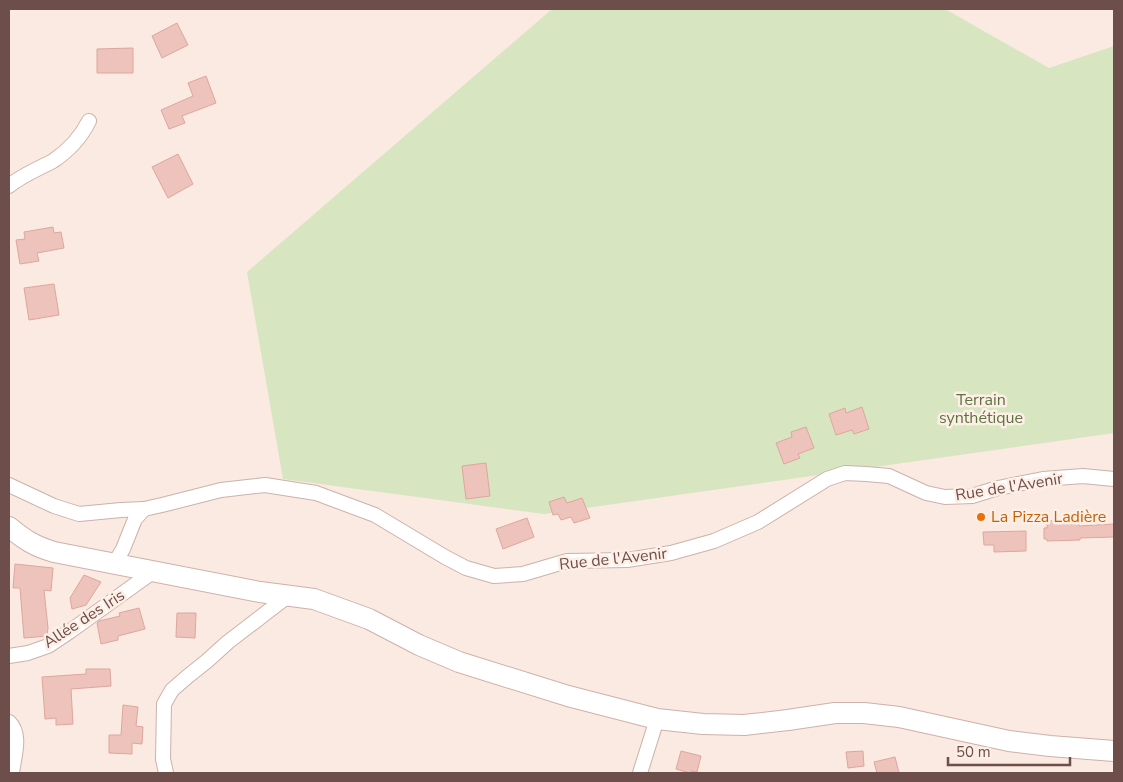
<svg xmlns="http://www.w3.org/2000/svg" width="1123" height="782" font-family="'Nunito Sans',sans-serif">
	<rect width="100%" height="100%" fill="#faeae1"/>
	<polygon fill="#d8e5c1" points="552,9 945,9 1049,68 1114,46 1114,433 544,514 283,479 247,272"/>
	<g fill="#edc3bb" stroke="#dea69d">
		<polygon points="177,23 188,45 162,58 152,36"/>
		<polygon points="133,48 133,73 97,73 97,49"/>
		<polygon points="206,76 216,103 182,116 185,123 169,129 161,110 193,96 188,83"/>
		<polygon points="178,154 193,184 168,198 152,167"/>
		<polygon points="53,227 54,233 61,232 64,248 37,253 39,261 20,264 16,240 25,239 24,232"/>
		<polygon points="54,284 59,315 29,320 24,288"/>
		<polygon points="862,407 869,429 854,434 852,430 836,435 829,414 845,408 846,413"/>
		<polygon points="806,427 814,448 798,454 800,458 784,464 776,443 792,437 791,432"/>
		<polygon points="486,463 490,496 466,499 462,466"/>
		<polygon points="564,497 567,503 582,498 590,518 574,523 571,517 561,520 558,514 553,515 549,502"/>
		<polygon points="527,518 534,537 503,549 496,529"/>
		<polygon points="1079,520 1079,526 1114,524 1114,537 1080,538 1080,540 1047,541 1047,539 1044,539 1044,528 1047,528 1047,521"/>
		<polygon points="1026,531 1026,551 994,552 994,545 984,545 983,532"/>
		<polygon points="15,564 53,568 51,591 44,590 48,628 47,636 24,638 20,588 13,588"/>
		<polygon points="84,575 101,582 86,605 72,609 70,598"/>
		<polygon points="139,608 145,629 118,636 118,640 101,644 97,623 99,621 120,616 119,613"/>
		<polygon points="177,613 196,613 195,638 176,637"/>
		<polygon points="86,669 110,669 111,686 71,689 73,724 56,725 56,718 45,719 42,677 86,674"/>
		<polygon points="123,705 138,707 136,726 143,727 142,744 132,743 132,754 109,753 109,735 121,735"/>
		<polygon points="681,751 701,756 697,772 691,771 690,773 676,769"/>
		<polygon points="863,751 864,766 848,768 846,752"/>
		<polygon points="895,757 899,773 877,773 874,762"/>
	</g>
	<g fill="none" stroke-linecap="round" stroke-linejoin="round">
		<g stroke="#cbb2ac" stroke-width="16">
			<g id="street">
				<path d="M9,186c13,-11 29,-17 44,-25 15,-10 28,-24 36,-40"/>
				<polyline points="9,485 54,506 79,514 121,510 144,509"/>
				<polyline points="114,564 123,549 135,519 144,509 162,505 221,490 265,485 316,493 375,515 445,557 466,568 494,576 523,574 567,561 627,560 671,553 714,541 758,522 827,479 845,473 866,474 889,476 926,493 945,497 972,496 998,488 1043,479 1083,476 1114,479"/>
				<polyline points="9,656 28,653 48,646 69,632 154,571"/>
				<path d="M9,722c13,12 5,35 3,51"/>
				<polyline points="166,773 163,759 164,704 172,690 187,677 207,661 228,642 288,596"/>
				<polyline points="640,773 657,719"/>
			</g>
		</g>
		<g stroke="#ceb1a9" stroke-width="22">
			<path id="secondary" d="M9,527c16,13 25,19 45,25l206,40 54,7 55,20 50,26 40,17 109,34 89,23 46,5 41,1 44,-5 47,-7h29l35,4 110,24 41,5 64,5"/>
		</g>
		<use href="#street" stroke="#fff" stroke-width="14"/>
		<use href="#secondary" stroke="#fff" stroke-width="20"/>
	</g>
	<circle fill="#e8710a" stroke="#fdefe6" stroke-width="2" cx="981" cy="517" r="5"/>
	<g text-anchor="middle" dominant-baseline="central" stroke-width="5" stroke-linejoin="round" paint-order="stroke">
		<g font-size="16" fill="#5e7343" stroke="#fdefe6">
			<text x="981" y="400">Terrain<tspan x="981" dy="18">synthétique</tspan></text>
		</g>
		<g font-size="16" fill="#6e4e4a" stroke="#fdefe6">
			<text transform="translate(1009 487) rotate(-9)">Rue de l'Avenir</text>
			<text transform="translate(613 559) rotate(-6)">Rue de l'Avenir</text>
			<text transform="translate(84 619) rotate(-33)">Allée des Iris</text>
		</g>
		<g font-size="16" fill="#c56008" stroke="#fdefe6" text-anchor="start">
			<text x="991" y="517">La Pizza Ladière</text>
		</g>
	</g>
	<rect width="1123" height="782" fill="none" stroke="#6e4e4a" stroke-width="20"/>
	<path d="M948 757v8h122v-8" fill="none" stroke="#6e4e4a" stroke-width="2.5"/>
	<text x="956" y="757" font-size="15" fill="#6e4e4a" stroke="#fdefe6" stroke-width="4" paint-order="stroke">50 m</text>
</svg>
